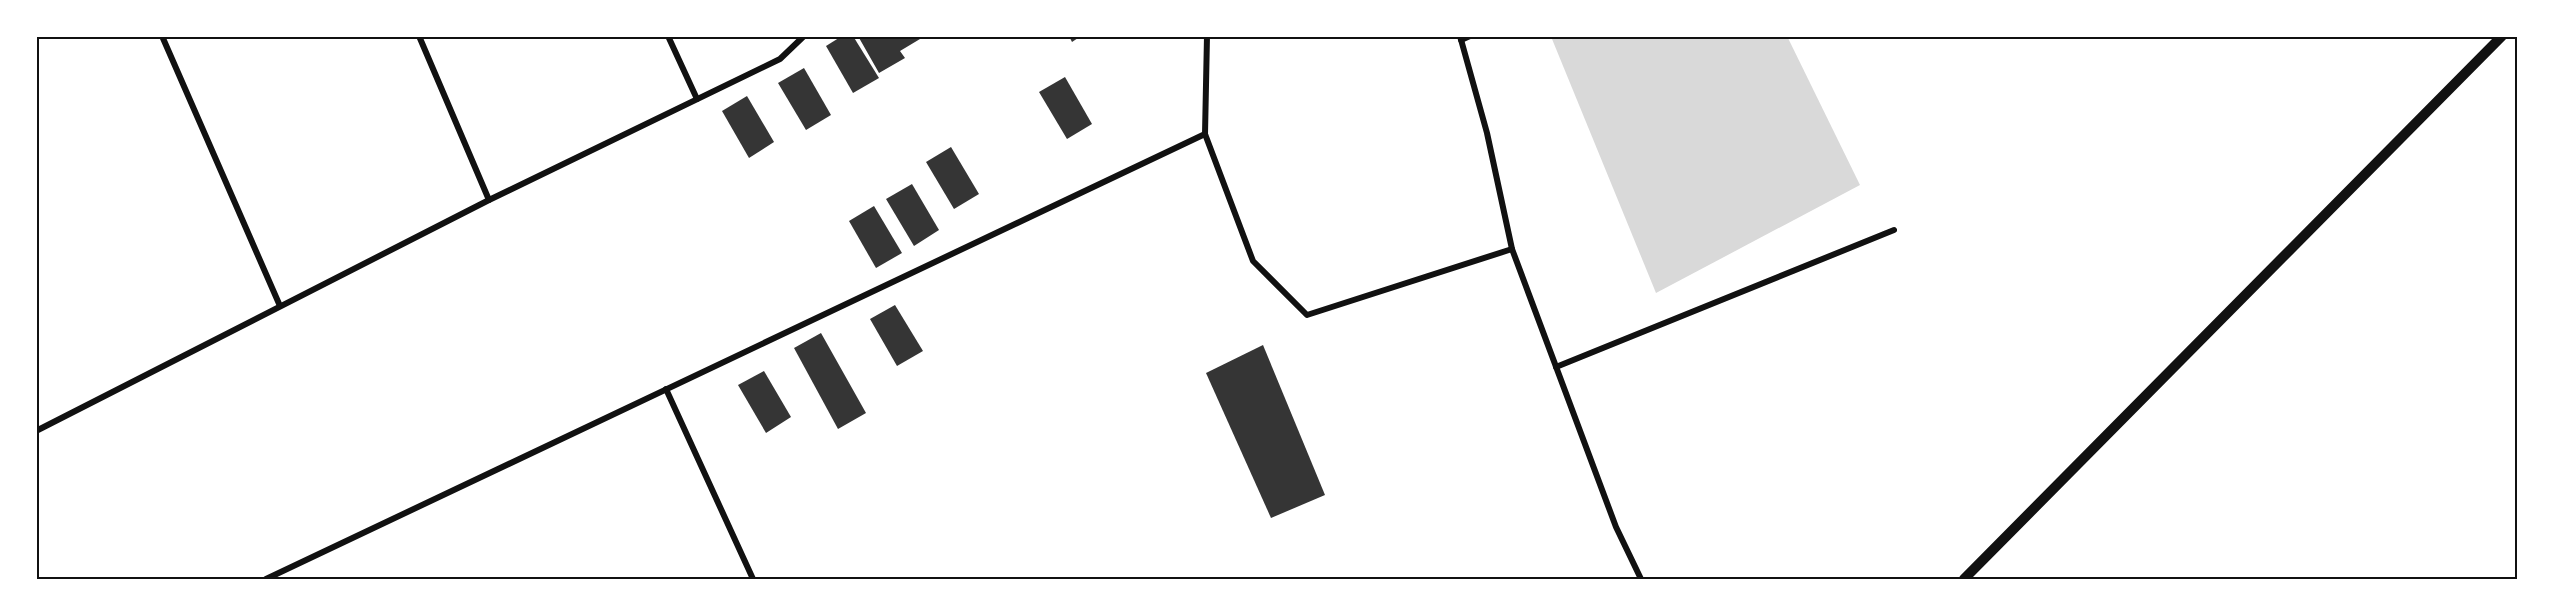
<svg xmlns="http://www.w3.org/2000/svg" width="2554" height="615" font-family="'Exo 2',sans-serif">
	<rect width="100%" height="100%" fill="#fff"/>
	<polygon fill="#d9d9d9" points="1563,36 1787,36 1860,185 1656,293 1552,39"/>
	<g fill="#353535">
		<polygon points="842,36 853,36 879,78 853,93 826,46"/>
		<polygon points="858,36 925,36 900,51 905,58 879,73"/>
		<polygon points="1069,36 1081,36 1072,42"/>
		<polygon points="804,68 831,115 806,130 778,83"/>
		<polygon points="1065,77 1092,124 1067,139 1039,92"/>
		<polygon points="747,96 774,142 749,158 722,111"/>
		<polygon points="951,147 979,194 954,209 926,162"/>
		<polygon points="912,184 939,230 914,246 886,199"/>
		<polygon points="874,206 902,253 876,268 849,221"/>
		<polygon points="895,305 923,351 897,366 870,319"/>
		<polygon points="821,333 866,413 838,429 794,348"/>
		<polygon points="1263,345 1325,495 1271,518 1206,373"/>
		<polygon points="764,371 791,417 766,433 738,385"/>
	</g>
	<g fill="none" stroke-linecap="round" stroke-linejoin="round">
		<g stroke="#111" stroke-width="6">
			<polyline points="162,36 280,306"/>
			<polyline points="419,36 489,200"/>
			<polyline points="668,36 697,99"/>
			<polyline points="1207,36 1205,134 1253,261 1307,315 1512,249"/>
			<polyline points="1460,36 1487,133 1512,249 1616,527 1641,579"/>
			<polyline points="1461,40 1470,36"/>
			<polyline points="1556,367 1894,230"/>
			<polyline points="666,389 753,579"/>
			<polyline points="36,431 489,200 780,59 804,36"/>
			<polyline points="266,579 1205,134"/>
		</g>
		<polyline stroke="#111" stroke-width="10" points="1964,579 2502,36"/>
	</g>
	<rect width="2554" height="615" fill="none" stroke="#ffffff" stroke-width="75"/>
	<rect x="38" y="38" width="2478" height="540" fill="none" stroke="#111" stroke-width="2"/>
</svg>
